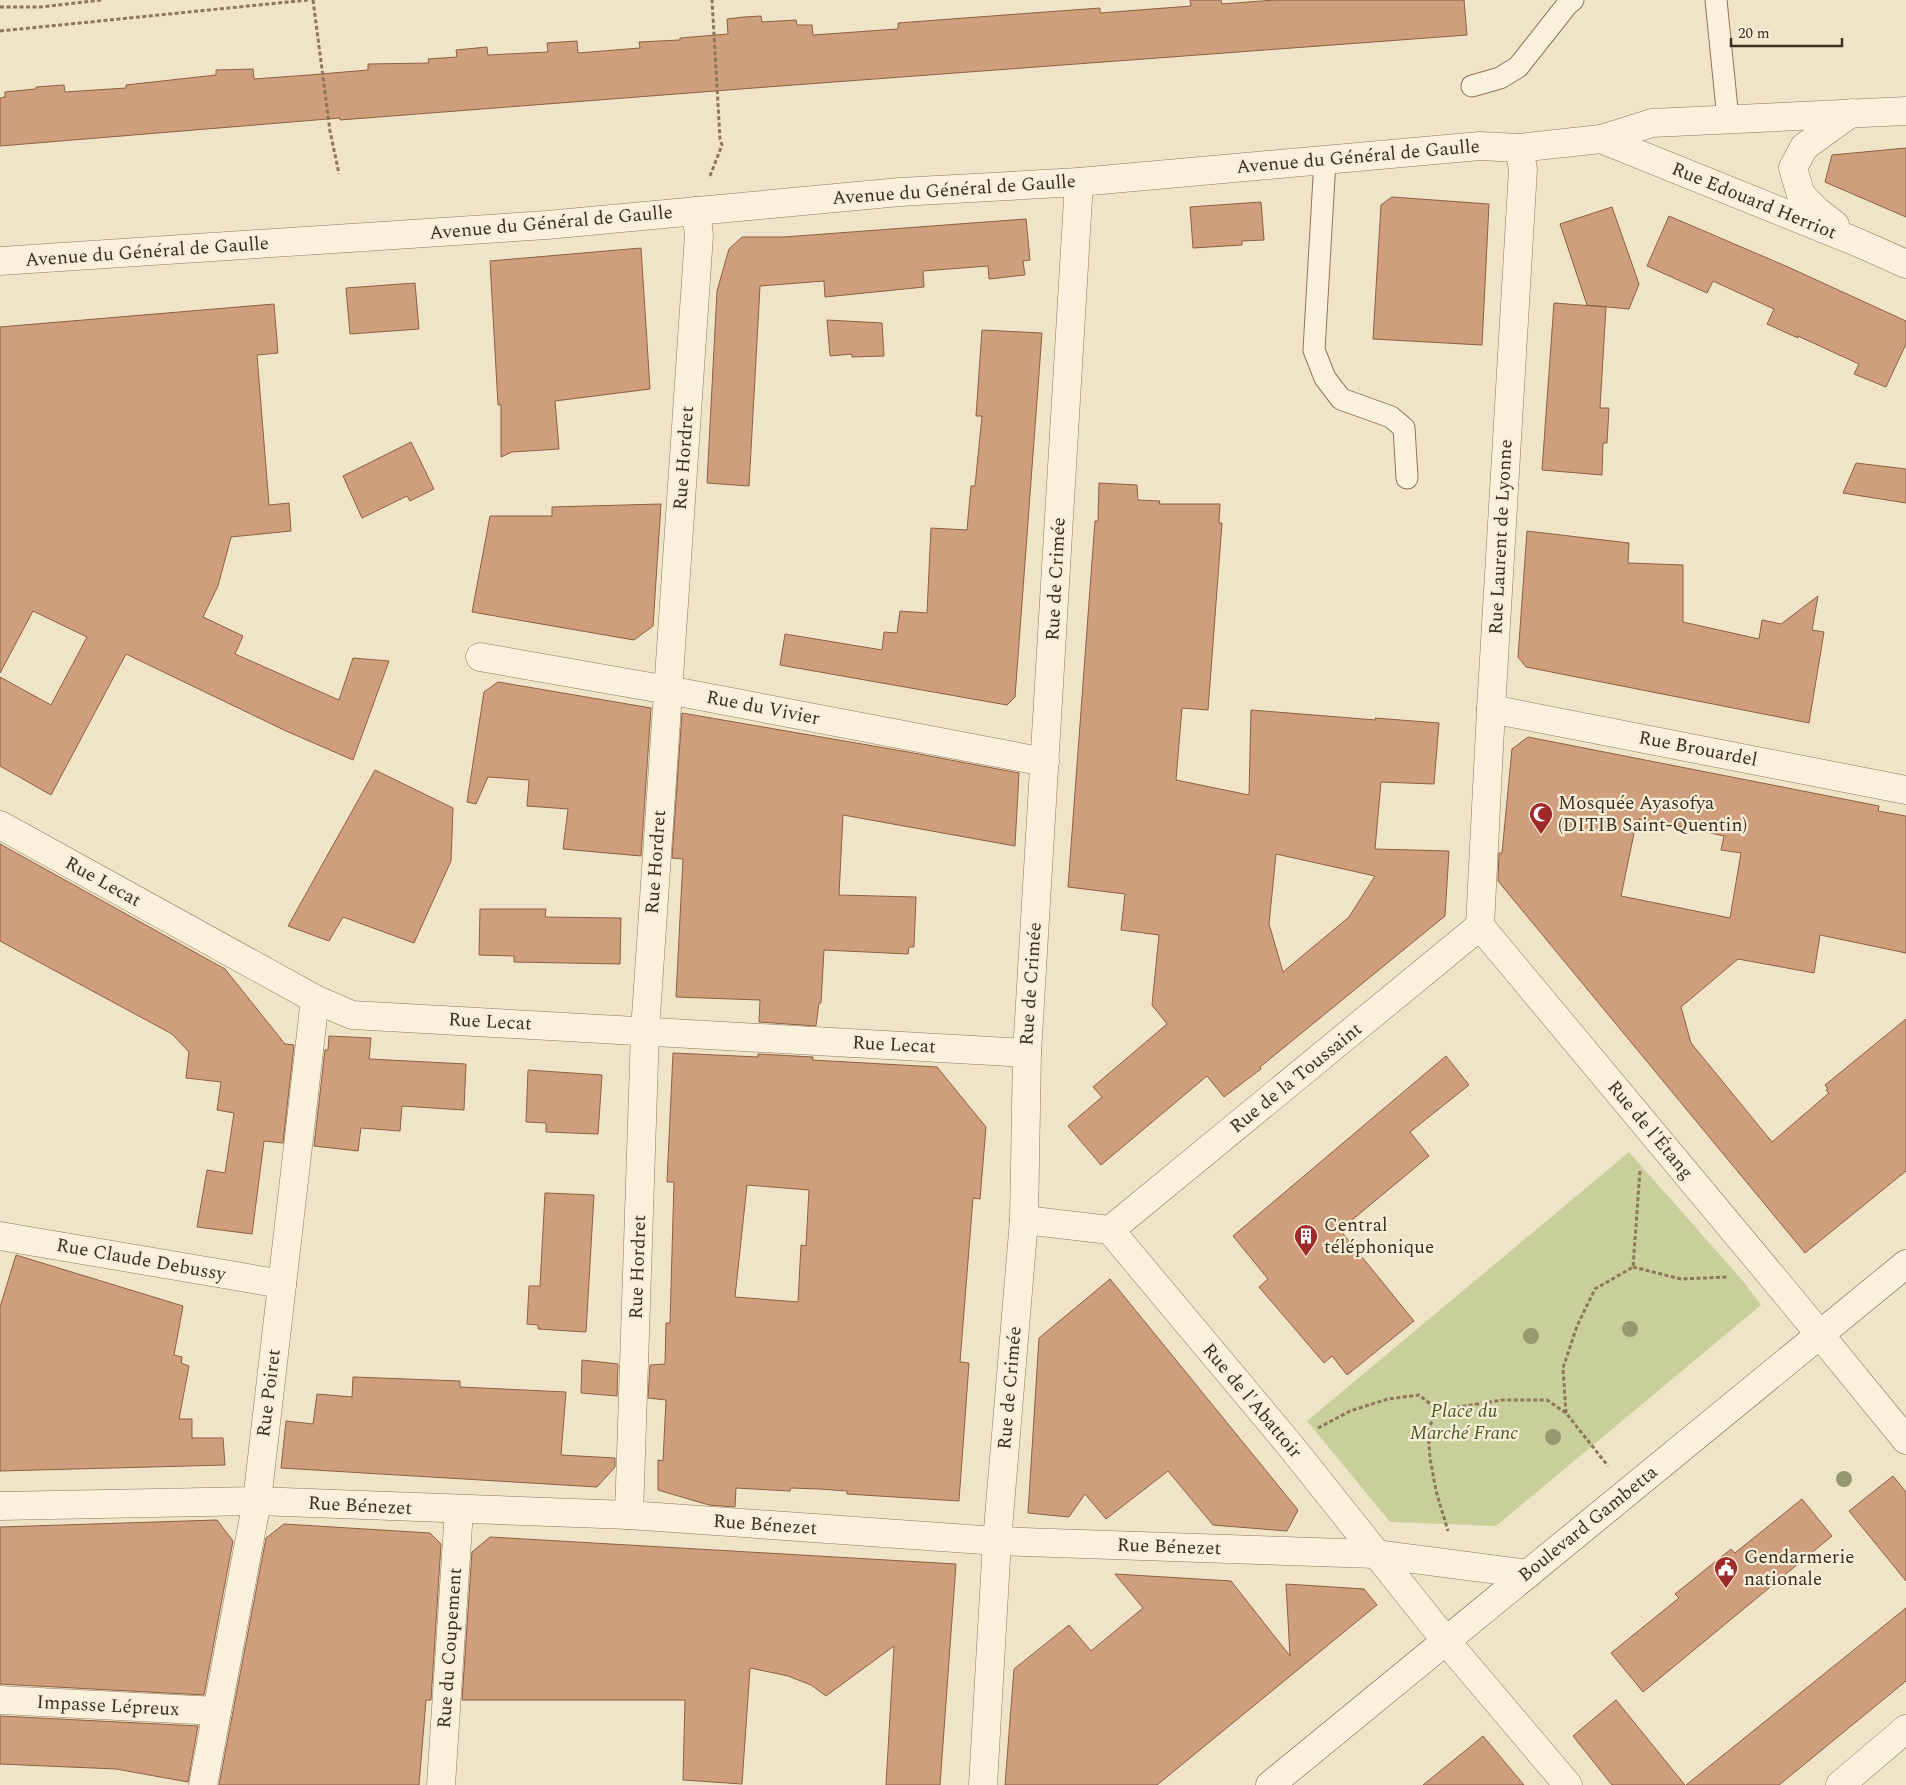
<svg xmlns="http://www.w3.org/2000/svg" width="1906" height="1785" font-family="Spectral,serif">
	<rect width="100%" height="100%" fill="#f0e4c8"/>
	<polygon fill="#c9cf9b" points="1629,1152 1743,1281 1761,1305 1496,1526 1390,1522 1307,1421"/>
	<g fill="#cf9f7d" stroke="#8d5f41" fill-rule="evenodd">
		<polygon points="1190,0 1221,0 1222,4 1275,0 1464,0 1467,35 767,87 340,120 340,118 0,146 0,98 5,97 5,92 36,89 36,87 64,85 65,92 126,88 126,85 216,75 216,70 253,69 254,79 309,75 368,70 368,64 429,63 428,59 457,57 456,50 487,47 488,55 548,52 547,43 577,41 578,53 640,48 639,42 680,40 680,38 728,34 727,19 744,17 761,16 762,22 796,20 797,25 812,25 813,35 898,29 898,23 951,19 1100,8 1100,13 1191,6"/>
		<polygon points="1906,148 1906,217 1825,182 1832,155"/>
		<polygon points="1392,197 1489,204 1482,345 1373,339 1381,205"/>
		<polygon points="1261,202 1264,240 1242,241 1242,245 1193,248 1190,207"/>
		<polygon points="1612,207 1639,284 1629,309 1587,305 1560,224"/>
		<polygon points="1669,216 1788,267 1906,321 1906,344 1886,387 1854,374 1859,364 1798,336 1798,338 1767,324 1774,309 1713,281 1707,293 1647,266"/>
		<polygon points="1026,219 1030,260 1023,261 1025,275 989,279 988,266 923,271 924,287 825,297 824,281 760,286 749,486 707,483 717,291 729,249 742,237 784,237"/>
		<polygon points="641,248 650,389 555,401 559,449 512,452 501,457 501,405 498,405 490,261"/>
		<polygon points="415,283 419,329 350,334 346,288"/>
		<polygon points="1554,303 1606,307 1600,408 1609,408 1607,443 1603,443 1602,475 1542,470"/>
		<polygon points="274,304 278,353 257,355 269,505 289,503 291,531 231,537 218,586 203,617 243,636 235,654 339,700 353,658 389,661 353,760 286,731 126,654 51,795 0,766 0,677 51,705 87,637 33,611 0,673 0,327"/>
		<polygon points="827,320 882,323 884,356 852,357 852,354 830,356"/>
		<polygon points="982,330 1042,333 1015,697 1007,705 780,665 785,634 882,650 884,632 897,633 900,611 927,613 931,528 967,530 971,486 975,486 982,416 976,416"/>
		<polygon points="411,442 434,489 410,501 407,496 362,518 343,476"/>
		<polygon points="1856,463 1906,469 1906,503 1843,493"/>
		<path d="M1099,483l38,2 1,15 22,1 -1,3h61l-1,19h3l-14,187 -26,-2 -6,72 73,15 2,-85 125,10 -1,-2 64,5 -5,61 -53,-2 -6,67 74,2 -4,65 -185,151 1,2 -37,28 -17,-21 -106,89 -33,-39 34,-29 -9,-10 74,-63 -15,-19 7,-70 -38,-5 4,-36 -57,-7 27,-366h3zM1276,854l99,22 -26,41 -66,55 -14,-48z"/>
		<polygon points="661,504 653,626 634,640 472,612 490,516 552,516 552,507"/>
		<polygon points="1527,531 1629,543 1628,563 1683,565 1683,622 1759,639 1762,620 1781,624 1818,596 1812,630 1824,632 1809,723 1526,667 1518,657"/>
		<polygon points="498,682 651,708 641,856 563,849 568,809 527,806 529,780 488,777 476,804 467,802 484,692"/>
		<polygon points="682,713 908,752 1019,773 1015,846 843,815 839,895 916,897 914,947 909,947 908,954 824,950 821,1003 819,1003 816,1026 759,1022 760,1000 676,997 683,859 672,858"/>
		<path d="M1528,737l351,69 -1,5 28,5v137l-86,-18 -6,38 -76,-14 -57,48 10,36 81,99 57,-49 -3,-3 2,-1 -3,-4 81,-66v152l-101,82 -307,-372 1,-28h3l10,-104zM1637,819l18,3v-1l69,15 -3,14 20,3 -11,65 -109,-22z"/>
		<polygon points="375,770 453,808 451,861 414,943 343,917 329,941 288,926"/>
		<polygon points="0,844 225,969 285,1044 294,1045 283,1143 264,1141 252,1234 197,1227 207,1170 225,1173 234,1113 217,1110 221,1082 186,1078 189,1052 172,1034 0,941"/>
		<polygon points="480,909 546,909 545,917 621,918 620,964 514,962 514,956 479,955"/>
		<polygon points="329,1036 371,1038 369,1059 466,1064 464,1110 402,1106 400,1131 361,1128 358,1151 314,1146 325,1050 328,1050"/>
		<path d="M673,1053l85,4v-3l55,3 -1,3 125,7 49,60 -6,72 -7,-1 -13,164 9,1 -10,138 -112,-7v-3l-28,-2 -28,-1 -1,3 -54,-3 -1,19 -26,-2 -51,-15v-30l5,1 3,-61 -18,-2 2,-33 15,-1 1,-41h4l4,-141h-7zM747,1185l62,5 -3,56 -5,-1 -3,57 -63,-5z"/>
		<polygon points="1446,1056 1469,1085 1410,1132 1429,1156 1340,1230 1414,1321 1347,1375 1332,1356 1324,1363 1259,1287 1268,1279 1233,1236"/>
		<polygon points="528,1070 602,1075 598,1134 546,1132 546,1123 526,1122"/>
		<polygon points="545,1193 594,1195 586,1332 538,1329 538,1325 527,1324 529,1286 540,1286"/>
		<polygon points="16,1255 183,1306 174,1355 182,1357 181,1363 189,1366 179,1419 192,1419 192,1438 223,1438 225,1465 0,1471 0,1307"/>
		<polygon points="1110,1279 1298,1510 1287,1531 1213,1525 1168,1471 1106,1519 1085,1494 1069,1517 1028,1513 1039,1338"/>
		<polygon points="582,1360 618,1364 617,1396 581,1393"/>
		<polygon points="353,1377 460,1381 460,1387 566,1392 561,1455 615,1458 615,1467 597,1487 281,1468 286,1421 313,1424 317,1394 352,1397"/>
		<polygon points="1893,1476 1906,1492 1906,1581 1849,1511"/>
		<polygon points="1802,1499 1832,1536 1643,1692 1611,1653 1679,1598 1675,1594 1731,1549 1735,1553"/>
		<polygon points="217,1520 233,1541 204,1695 0,1684 0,1527"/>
		<polygon points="284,1524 430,1533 441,1544 431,1700 426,1700 419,1785 219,1785 266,1538"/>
		<polygon points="490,1537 956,1564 940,1785 886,1785 894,1646 826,1696 811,1685 788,1676 750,1668 742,1784 683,1780 685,1700 462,1700 472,1552"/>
		<polygon points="1115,1574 1231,1581 1290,1656 1286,1584 1364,1589 1377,1605 1157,1785 1005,1785 1014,1669 1069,1625 1091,1651 1143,1608"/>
		<polygon points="1906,1608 1906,1681 1801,1767 1779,1785 1686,1785"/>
		<polygon points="1616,1700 1685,1785 1612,1785 1573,1736"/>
		<polygon points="0,1716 198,1726 188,1782 116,1769 0,1764"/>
		<polygon points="1483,1736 1524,1785 1423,1785 1471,1746"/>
	</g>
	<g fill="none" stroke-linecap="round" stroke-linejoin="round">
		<g stroke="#8d765c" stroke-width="23">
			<g id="service">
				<polyline points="1716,0 1728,119"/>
				<polyline points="1472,86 1500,78 1518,67 1567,5 1573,0"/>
				<polyline points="1325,160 1314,350 1325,378 1341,399 1391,417 1404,428 1407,478"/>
			</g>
		</g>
		<g stroke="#8d765c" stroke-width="29">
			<g id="minor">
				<polyline points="480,657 668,690 1045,762"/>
				<polyline points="1491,709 1906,790"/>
				<polyline points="0,825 315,999 352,1015 1027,1053"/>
				<polyline points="1480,926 1491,709 1523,169 1519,148"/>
				<polyline points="1480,926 1785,1292 1906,1440"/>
				<polyline points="1024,1220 1110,1230 1289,1444 1446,1641 1568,1785"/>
				<polyline points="1110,1230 1480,926"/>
				<polyline points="0,1236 282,1284"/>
				<polyline points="0,1506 257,1501 629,1515 997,1541 1375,1554 1528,1574"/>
				<polyline points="629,1515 645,1031 699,235 696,211"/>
				<polyline points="0,1700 217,1711"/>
				<polyline points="203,1785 257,1501 315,999"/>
				<polyline points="441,1785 459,1510"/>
				<polyline points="983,1785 997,1541 1024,1220 1027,1053 1079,182"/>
				<polyline points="1840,1785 1906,1729"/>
			</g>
		</g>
		<g stroke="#8d765c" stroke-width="29">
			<g id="tertiary">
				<polyline points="1601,139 1859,243 1906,264"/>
				<polyline points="1835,225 1817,211 1801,195 1793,168 1804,147 1851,113"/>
				<polyline points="0,261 547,225 900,192 1079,182 1480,146 1519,148 1601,139 1652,123 1906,111"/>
			</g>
		</g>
		<g stroke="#6f573f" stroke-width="29">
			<polyline id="secondary" points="1270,1785 1906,1264"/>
		</g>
		<g stroke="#8d765c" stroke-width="3" stroke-dasharray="4 2.5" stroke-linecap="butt">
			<polyline points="313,0 330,131 339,174"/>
			<polyline points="0,7 41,7 102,0"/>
			<polyline points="0,31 308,0"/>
			<polyline points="710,176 722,145 720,139 712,0"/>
			<polyline points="1633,1267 1681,1279 1728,1277"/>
			<polyline points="1438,1410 1428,1429 1430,1458 1436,1491 1448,1531"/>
			<polyline points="1566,1413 1563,1368 1577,1326 1595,1289 1633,1267 1640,1170"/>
			<polyline points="1318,1428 1350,1411 1388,1399 1419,1395 1438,1410 1503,1400 1547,1400 1566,1413 1608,1466"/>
		</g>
		<use href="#service" stroke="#faf1dc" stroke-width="21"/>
		<use href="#minor" stroke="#faf1dc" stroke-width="28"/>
		<use href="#tertiary" stroke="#faf1dc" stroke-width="28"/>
		<use href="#secondary" stroke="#faf1dc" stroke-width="28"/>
	</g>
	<g fill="#96986f">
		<circle cx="1630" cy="1329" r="8"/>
		<circle cx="1531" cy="1336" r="8"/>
		<circle cx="1553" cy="1437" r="8"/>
		<circle cx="1844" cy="1479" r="8"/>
	</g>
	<defs>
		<g id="mosque-pin" transform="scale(1.25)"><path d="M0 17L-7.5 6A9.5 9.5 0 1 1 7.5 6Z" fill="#9e2a2b" stroke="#f7eed8"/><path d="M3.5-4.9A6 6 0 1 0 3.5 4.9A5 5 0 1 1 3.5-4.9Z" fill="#fff"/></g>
		<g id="building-pin" transform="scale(1.25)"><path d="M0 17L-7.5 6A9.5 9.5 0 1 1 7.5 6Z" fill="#9e2a2b" stroke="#f7eed8"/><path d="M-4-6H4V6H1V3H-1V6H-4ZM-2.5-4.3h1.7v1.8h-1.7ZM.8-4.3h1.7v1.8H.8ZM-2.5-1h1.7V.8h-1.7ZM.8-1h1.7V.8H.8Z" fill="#fff"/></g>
		<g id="civic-pin" transform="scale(1.25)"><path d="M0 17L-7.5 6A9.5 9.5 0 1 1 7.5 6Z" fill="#9e2a2b" stroke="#f7eed8"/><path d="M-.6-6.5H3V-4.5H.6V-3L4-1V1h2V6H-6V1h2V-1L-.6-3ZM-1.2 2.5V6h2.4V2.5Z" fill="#fff"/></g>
	</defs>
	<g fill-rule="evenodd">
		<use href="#mosque-pin" x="1541" y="814"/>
		<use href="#building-pin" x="1306" y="1236"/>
		<use href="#civic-pin" x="1726" y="1568"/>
	</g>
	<g text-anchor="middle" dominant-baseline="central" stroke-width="4.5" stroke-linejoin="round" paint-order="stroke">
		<g font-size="19" fill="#3d2e20" stroke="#f7eed8">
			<text transform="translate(1358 157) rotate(-5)">Avenue du Général de Gaulle</text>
			<text transform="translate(954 190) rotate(-4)">Avenue du Général de Gaulle</text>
			<text transform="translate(1754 201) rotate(22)">Rue Edouard Herriot</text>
			<text transform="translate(551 223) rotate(-5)">Avenue du Général de Gaulle</text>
			<text transform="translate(147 252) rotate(-4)">Avenue du Général de Gaulle</text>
			<text transform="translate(684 458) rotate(-86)">Rue Hordret</text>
			<text transform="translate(1501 537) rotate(-87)">Rue Laurent de Lyonne</text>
			<text transform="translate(1056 579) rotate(-87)">Rue de Crimée</text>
			<text transform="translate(763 708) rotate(11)">Rue du Vivier</text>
			<text transform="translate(1698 749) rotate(11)">Rue Brouardel</text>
			<text transform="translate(656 862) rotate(-86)">Rue Hordret</text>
			<text transform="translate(103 882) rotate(29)">Rue Lecat</text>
			<text transform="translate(1031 984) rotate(-86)">Rue de Crimée</text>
			<text transform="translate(490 1022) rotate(3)">Rue Lecat</text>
			<text transform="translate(894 1045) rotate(3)">Rue Lecat</text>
			<text transform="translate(1296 1078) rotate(-39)">Rue de la Toussaint</text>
			<text transform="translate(1650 1130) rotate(50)">Rue de l'Étang</text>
			<text transform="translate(141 1260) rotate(10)">Rue Claude Debussy</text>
			<text transform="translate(638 1267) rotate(-88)">Rue Hordret</text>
			<text transform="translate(1010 1388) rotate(-85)">Rue de Crimée</text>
			<text transform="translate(269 1393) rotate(-83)">Rue Poiret</text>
			<text transform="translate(1252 1401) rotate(50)">Rue de l'Abattoir</text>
			<text transform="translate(360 1506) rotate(3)">Rue Bénezet</text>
			<text transform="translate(1588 1524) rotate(-39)">Boulevard Gambetta</text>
			<text transform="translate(765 1525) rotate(4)">Rue Bénezet</text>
			<text transform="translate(1169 1547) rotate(2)">Rue Bénezet</text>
			<text transform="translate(450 1648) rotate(-86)">Rue du Coupement</text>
			<text transform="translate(108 1706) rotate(3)">Impasse Lépreux</text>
		</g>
		<g font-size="19" fill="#3d2e20" stroke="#f7eed8" text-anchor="start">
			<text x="1558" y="803">Mosquée Ayasofya<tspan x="1558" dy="22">(DITIB Saint-Quentin)</tspan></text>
			<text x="1324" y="1225">Central<tspan x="1324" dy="22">téléphonique</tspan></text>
			<text x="1744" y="1557">Gendarmerie<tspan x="1744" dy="22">nationale</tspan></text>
		</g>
		<g font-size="19" font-style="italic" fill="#4d5a26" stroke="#f7eed8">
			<text x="1464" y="1411">Place du<tspan x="1464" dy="22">Marché Franc</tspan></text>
		</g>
	</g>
	<path d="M1731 38v8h111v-8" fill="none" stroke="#3d2e20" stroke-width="2.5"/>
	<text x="1738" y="38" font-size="15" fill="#3d2e20" stroke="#f7eed8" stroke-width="4" paint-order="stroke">20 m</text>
</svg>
